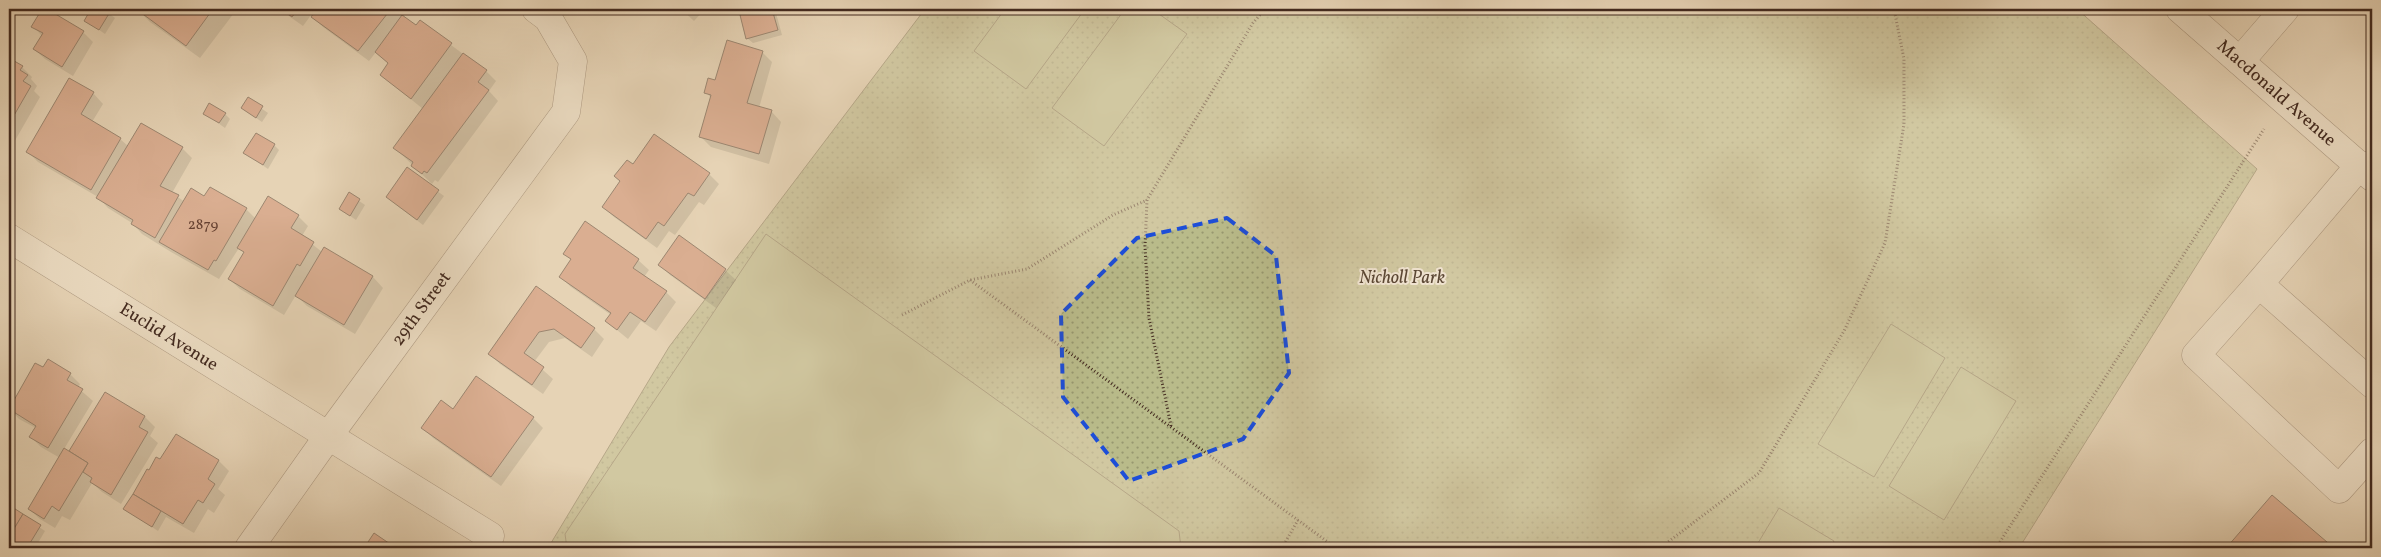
<svg xmlns="http://www.w3.org/2000/svg" width="2381" height="557" font-family="Vollkorn,serif">
	<defs>
		<pattern id="green-dots" width="8" height="8" patternUnits="userSpaceOnUse" patternTransform="scale(1.25)"><rect width="8" height="8" fill="#b9bb8a"/><path d="M2 2h.1M6 6h.1" fill="none" stroke="#989870" stroke-width="1.8" stroke-linecap="round"/></pattern>
	</defs>
	<rect width="100%" height="100%" fill="#e6d3b5"/>
	<filter id="stains"><feTurbulence type="fractalNoise" baseFrequency=".004" numOctaves="4"/><feColorMatrix values="0 0 0 0 .2 0 0 0 0 .09 0 0 0 0 .02 0 0 0 .5 -.17"/></filter>
	<radialGradient id="worn" r=".72"><stop offset=".6" stop-color="#630" stop-opacity="0"/><stop offset="1" stop-color="#630" stop-opacity=".3"/></radialGradient>
	<polygon fill="url(#green-dots)" stroke="#7e7254" points="925,9 2077,9 2257,169 2019,548 548,548 669,347"/>
	<g fill="#b9bb8a" stroke="#7e7254">
		<polygon points="1005,9 1085,9 1026,89 974,51"/>
		<polygon points="1125,9 1152,9 1187,34 1104,146 1052,108"/>
		<polygon points="766,234 1179,531 1181,548 567,548 565,534"/>
		<polygon points="1891,324 1945,358 1874,477 1818,444"/>
		<polygon points="1961,367 2016,401 1944,520 1889,486"/>
		<polygon points="1779,508 1834,541 1830,548 1755,548"/>
	</g>
	<g fill="#0003">
		<polygon points="43,9 83,32 93,42 73,76 45,59 34,49 42,36 33,26"/>
		<polygon points="66,9 90,9 69,12"/>
		<polygon points="92,9 103,9 115,18 105,34 85,20"/>
		<polygon points="137,9 237,9 200,58 150,22"/>
		<polygon points="279,9 409,9 403,17 417,27 420,22 486,71 496,81 489,91 498,101 438,182 435,180 432,184 395,148 423,109 381,75 389,64 376,52 369,61 323,27 311,15 303,26"/>
		<polygon points="681,9 705,9 694,21"/>
		<polygon points="766,9 772,9 776,13 782,35 753,43 747,38 741,16"/>
		<polygon points="762,52 772,62 759,108 771,111 781,122 769,164 711,147 700,136 711,98 706,92 716,82"/>
		<polygon points="9,59 22,67 32,77 31,79 37,86 34,91 40,97 9,151"/>
		<polygon points="93,93 103,104 92,122 120,139 128,146 182,148 192,158 172,193 185,202 205,198 246,209 256,219 298,216 308,226 302,236 322,252 324,249 373,277 383,288 355,334 307,306 296,295 284,315 240,289 229,279 245,253 239,248 219,279 171,252 142,234 132,223 108,208 98,197 38,162 28,152"/>
		<polygon points="248,99 268,113 262,122 242,108"/>
		<polygon points="204,113 225,114 230,119 225,128"/>
		<polygon points="274,145 279,150 268,169 245,153"/>
		<polygon points="633,166 709,174 719,184 704,205 699,202 675,235 669,231 657,248 614,217 603,207"/>
		<polygon points="407,169 444,196 423,225 387,197"/>
		<polygon points="349,194 365,205 356,220 340,209"/>
		<polygon points="585,222 638,260 649,270 644,277 666,292 676,302 656,331 641,321 628,339 606,321 611,315 571,287 560,276 572,261 565,254"/>
		<polygon points="679,237 725,270 736,280 716,308 670,275 660,265"/>
		<polygon points="536,287 594,329 604,339 592,357 565,338 549,342 534,362 553,379 543,394 500,364 489,353"/>
		<polygon points="35,364 43,369 70,374 80,384 78,388 93,401 64,449 69,453 105,393 145,417 155,427 150,436 158,443 121,504 102,492 92,483 70,520 62,516 55,528 40,519 29,509 60,458 41,447 31,437 36,428 19,419 9,408"/>
		<polygon points="453,410 533,418 543,428 501,486 433,438 423,428"/>
		<polygon points="161,461 219,461 229,471 218,489 225,495 214,513 208,509 194,533 166,517 158,531 125,509 147,470 149,472"/>
		<polygon points="2273,496 2332,548 2230,548"/>
		<polygon points="9,507 45,531 35,548 9,548"/>
	</g>
	<g fill="#cc8166" stroke="#432a1f">
		<polygon points="42,9 47,9 84,31 62,67 33,49 43,33 31,27"/>
		<polygon points="91,9 106,9 110,12 99,30 84,21"/>
		<polygon points="136,9 213,9 186,46"/>
		<polygon points="281,9 298,9 292,17"/>
		<polygon points="317,9 391,9 358,51 311,17"/>
		<polygon points="761,9 772,9 778,30 746,39 740,15"/>
		<polygon points="402,15 416,25 420,20 452,43 411,99 380,75 388,63 375,52"/>
		<polygon points="727,40 763,51 747,103 772,110 759,154 699,137 711,95 704,93 708,78 715,80"/>
		<polygon points="463,53 487,70 478,82 489,90 427,173 424,171 422,174 411,166 413,162 393,148"/>
		<polygon points="9,58 23,66 20,70 28,75 23,81 31,86 9,124"/>
		<polygon points="69,78 94,92 81,114 121,138 91,190 26,152"/>
		<polygon points="248,97 263,106 256,118 241,108"/>
		<polygon points="209,103 226,113 219,123 203,114"/>
		<polygon points="141,123 183,147 160,186 179,195 155,238 131,224 133,220 96,198"/>
		<polygon points="256,133 275,144 263,165 243,153"/>
		<polygon points="654,134 710,173 694,196 688,193 664,226 658,222 646,239 602,207 620,181 614,176 627,160 633,164"/>
		<polygon points="407,167 439,190 417,220 386,197"/>
		<polygon points="210,187 247,208 216,261 214,260 208,270 159,242 191,188 204,196"/>
		<polygon points="349,192 360,199 350,216 339,209"/>
		<polygon points="268,196 299,215 291,228 314,242 300,266 297,264 273,306 228,279 244,252 237,248"/>
		<polygon points="585,221 639,259 633,268 667,291 645,322 630,312 617,330 605,321 611,313 559,277 571,259 563,254"/>
		<polygon points="679,235 726,269 705,299 658,265"/>
		<polygon points="324,247 373,276 344,325 295,296"/>
		<polygon points="536,286 595,328 581,348 554,329 539,332 524,353 544,367 532,385 488,354"/>
		<polygon points="48,359 71,373 67,380 83,389 48,448 29,437 36,426 9,409 35,363 43,367"/>
		<polygon points="476,376 534,417 491,477 421,428 441,400 453,409"/>
		<polygon points="105,392 145,416 139,427 148,432 111,495 90,482 92,478 83,472 88,463 69,451"/>
		<polygon points="176,434 219,460 208,479 215,484 203,503 198,500 183,524 133,494 147,469 149,470 156,457 160,459"/>
		<polygon points="64,448 88,463 59,511 52,506 44,519 28,509"/>
		<polygon points="133,494 161,511 152,527 123,509"/>
		<polygon points="2272,495 2334,548 2227,547"/>
		<polygon points="9,505 23,514 9,537"/>
		<polygon points="23,514 41,525 27,548 9,548 9,537"/>
		<polygon points="374,533 396,548 364,548"/>
	</g>
	<g fill="none" stroke-linecap="round" stroke-linejoin="round">
		<g stroke="#6c5444" stroke-width="29">
			<g id="minor">
				<path id="s1" d="M2180,9l192,168"/>
				<polyline points="2240,61 2285,9"/>
				<polyline points="2360,165 2259,284 2372,384"/>
				<path id="s2" d="M9,238l481,298"/>
				<polyline points="2259,284 2196,355 2339,489 2372,452"/>
				<path id="s3" d="M249,548l80,-113 237,-323 7,-51 -25,-43 -12,-9"/>
			</g>
		</g>
		<g stroke="#432a1f" stroke-width="3" stroke-dasharray="1 2.5" stroke-linecap="butt">
			<polyline points="970,280 1336,548"/>
			<polyline points="902,315 970,280 1027,269 1113,215 1147,200"/>
			<polyline points="1171,426 1149,318 1145,246 1147,200 1253,23 1265,9"/>
			<polyline points="1282,548 1298,520"/>
			<polyline points="1660,548 1759,473 1844,331 1885,243 1904,124 1904,59 1894,9"/>
			<polyline points="1996,548 2264,129"/>
		</g>
		<use href="#minor" stroke="#efe2cf" stroke-width="28"/>
	</g>
	<path d="M0 0H2381V557H0ZM1227,218l49,38 13,117 -46,66 -114,42 -66,-84 -2,-83 76,-76z" fill="#e6d3b5" fill-opacity=".55" fill-rule="evenodd"/>
	<path fill="none" stroke="#1d4ed8" stroke-width="4" stroke-dasharray="10 6" stroke-linejoin="round" d="M1227,218l49,38 13,117 -46,66 -114,42 -66,-84 -2,-83 76,-76z"/>
	<g text-anchor="middle" dominant-baseline="central" stroke-width="4" stroke-linejoin="round" paint-order="stroke">
		<g font-size="15" fill="#654031">
			<text x="203" y="225">2879</text>
		</g>
		<g font-size="18" fill="#432a1f" stroke="#efe2cf">
			<text stroke="none"><textPath href="#s1" startOffset="128">Macdonald Avenue</textPath></text>
			<text stroke="none"><textPath href="#s3" startOffset="295">29th Street</textPath></text>
			<text stroke="none"><textPath href="#s2" startOffset="188">Euclid Avenue</textPath></text>
		</g>
		<g font-size="18" font-style="italic" fill="#5b4734" stroke="#efe2cf">
			<text x="1402" y="278">Nicholl Park</text>
		</g>
	</g>
	<rect width="2381" height="557" fill="none" stroke="#e6d3b5" stroke-width="30"/>
	<rect x="10" y="10" width="2361" height="537" fill="none" stroke="#432a1f" stroke-width="2.5"/>
	<rect x="15" y="15" width="2351" height="527" fill="none" stroke="#432a1f"/>
	<rect width="100%" height="100%" filter="url(#stains)"/>
	<rect width="100%" height="100%" fill="url(#worn)"/>
</svg>
